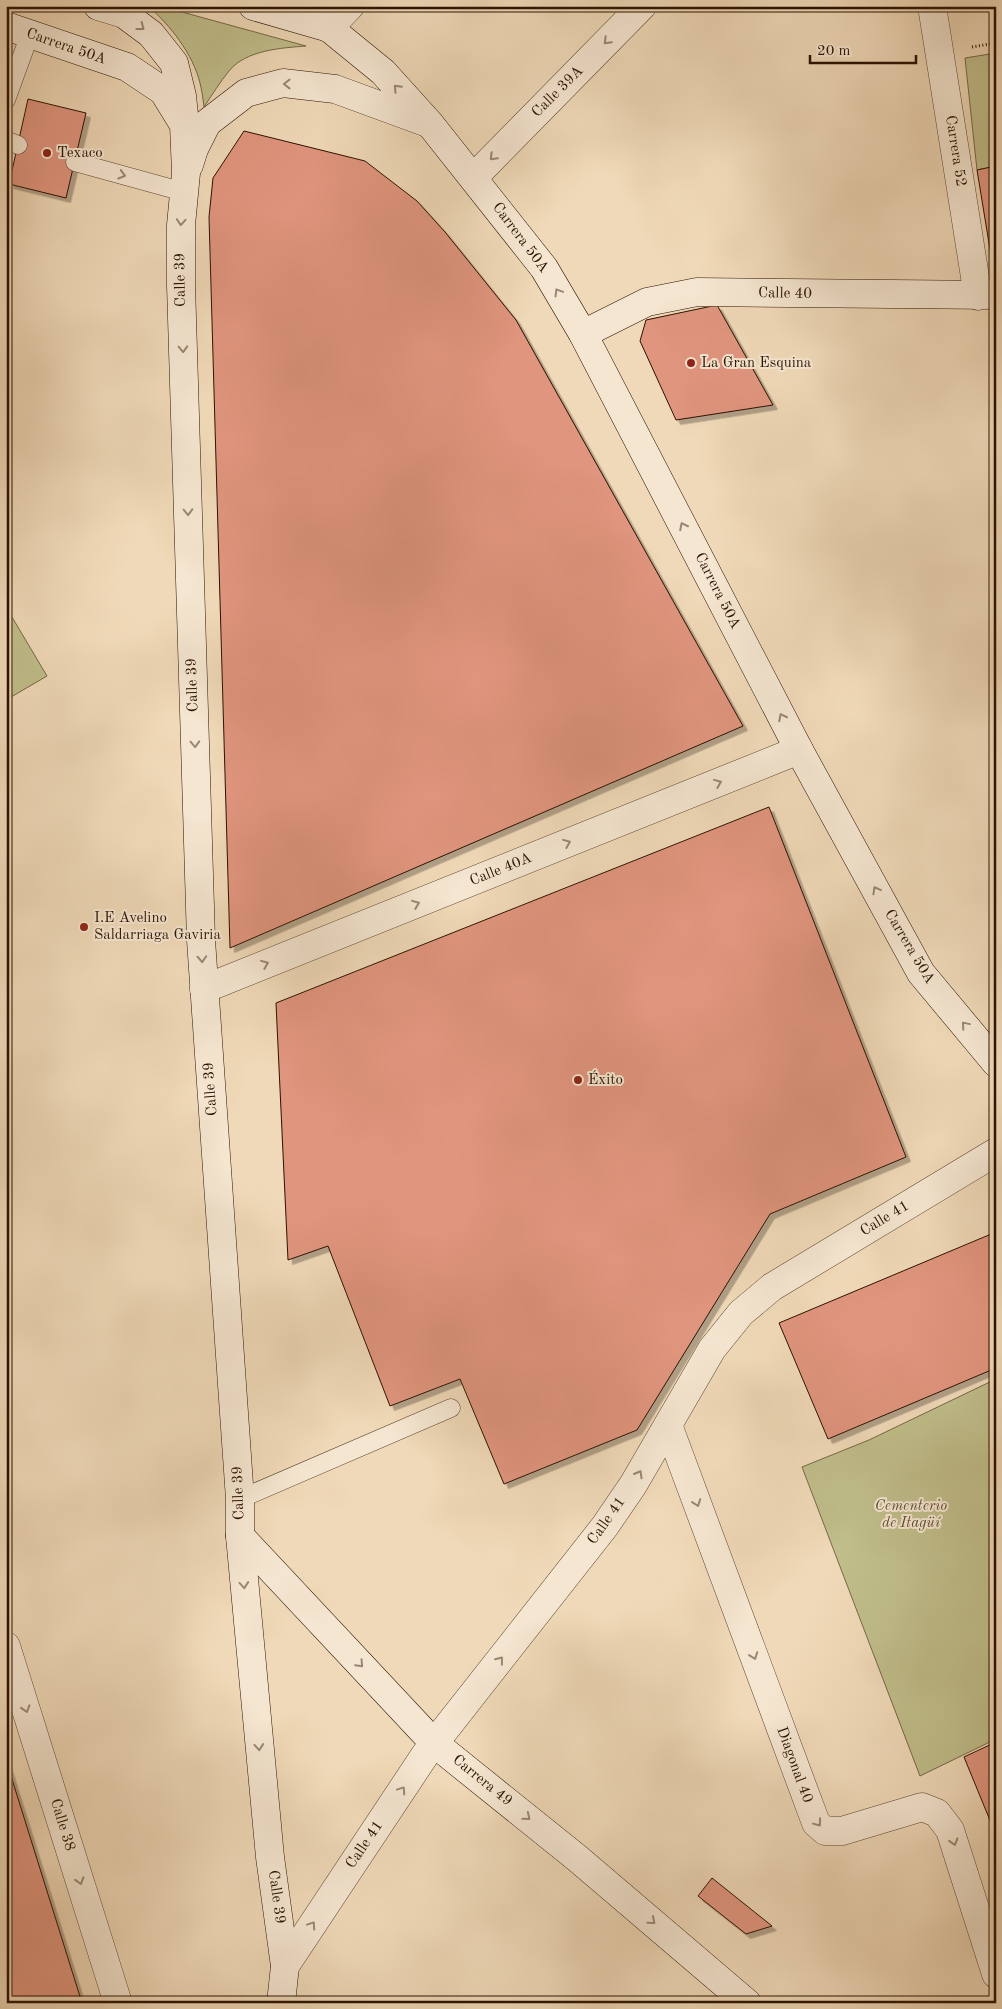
<svg xmlns="http://www.w3.org/2000/svg" width="1002" height="2009" font-family="'Old Standard TT',serif">
	<defs>
		<filter id="shadow"><feDropShadow dx="4.5" dy="4.5" stdDeviation="0" flood-color="#0004"/></filter>
	</defs>
	<rect width="100%" height="100%" fill="#f0d9b8"/>
	<filter id="stains"><feTurbulence type="fractalNoise" baseFrequency=".004" numOctaves="4"/><feColorMatrix values="0 0 0 0 .2 0 0 0 0 .09 0 0 0 0 .02 0 0 0 .5 -.17"/></filter>
	<radialGradient id="worn" r=".72"><stop offset=".6" stop-color="#630" stop-opacity="0"/><stop offset="1" stop-color="#630" stop-opacity=".3"/></radialGradient>
	<g fill="#c0be8b" stroke="#766846">
		<path d="M148,6h12l146,40c-25,2 -60,4 -77,25 -9,11 -17,24 -25,36 -1,-8 -2,-16 -4,-24 -7,-29 -30,-58 -52,-77z"/>
		<polygon points="996,53 996,166 977,170 965,58"/>
		<polygon points="6,607 47,676 6,700"/>
		<polygon points="996,1379 996,1739 920,1776 802,1467 869,1440"/>
	</g>
	<g fill="#e0957e" stroke="#2b1201" filter="url(#shadow)">
		<polygon points="28,99 86,113 66,198 9,184"/>
		<polygon points="244,131 365,161 417,201 445,232 516,320 743,726 230,948 209,217 213,178"/>
		<polygon points="996,166 996,286 977,170"/>
		<polygon points="717,305 773,405 676,420 640,341 646,320"/>
		<polygon points="769,807 906,1157 770,1214 637,1430 504,1484 460,1379 390,1406 328,1246 288,1260 276,1003"/>
		<polygon points="996,1232 996,1368 828,1439 779,1323"/>
		<polygon points="996,1742 996,1835 964,1757"/>
		<polygon points="6,1760 82,2003 6,2003"/>
		<polygon points="712,1878 772,1926 746,1934 698,1896"/>
	</g>
	<g fill="none" stroke-linecap="round" stroke-linejoin="round">
		<g stroke="#5c442f" stroke-width="19">
			<g id="lane">
				<polyline points="6,100 30,34"/>
				<polyline points="6,140 18,145"/>
				<polyline points="75,162 184,192"/>
				<polyline points="240,1499 451,1408"/>
			</g>
		</g>
		<g stroke="#5c442f" stroke-width="29">
			<g id="street">
				<polyline points="932,6 978,296"/>
				<polyline points="329,28 350,6"/>
				<polyline points="474,177 642,6"/>
				<polyline points="204,989 799,750"/>
				<polyline points="668,1425 816,1823 825,1831 842,1831 922,1807 937,1813 950,1830 996,1974"/>
				<polyline points="6,1646 118,2003"/>
				<polyline points="285,1966 425,1755 605,1526 633,1485 712,1349 741,1313 772,1287 996,1152"/>
			</g>
		</g>
		<g stroke="#2b1201" stroke-width="29">
			<g id="secondary">
				<polyline points="98,6 124,14 151,34 174,63 182,96 184,115"/>
				<polyline points="253,6 326,27"/>
				<polyline points="306,6 329,28 383,72 430,124 544,268 583,334 799,750 921,973 996,1063"/>
				<polyline points="6,26 127,67 163,91 184,125 186,173 181,225 181,285 201,940 240,1499 240,1536 270,1857 285,1966 281,2003"/>
				<polyline points="189,165 194,149 207,123 246,93 283,83 335,89 425,122"/>
				<polyline points="583,334 647,302 697,292 996,295"/>
				<polyline points="240,1536 434,1743 577,1858 747,2003"/>
			</g>
		</g>
		<polyline stroke="#2b1201" stroke-width="3" stroke-dasharray="1 2.5" stroke-linecap="butt" points="972,47 996,43"/>
		<use href="#lane" stroke="#f5e6d1" stroke-width="18"/>
		<use href="#street" stroke="#f5e6d1" stroke-width="28"/>
		<use href="#secondary" stroke="#f5e6d1" stroke-width="28"/>
	</g>
	<defs><path id="oneway-chevron" d="M-2-3.5L2.5 0L-2 3.5" fill="none" stroke-width="1.6" stroke-linecap="round" stroke-linejoin="round" transform="scale(1.25)"/></defs>
	<g stroke="#9a8773">
		<use href="#oneway-chevron" transform="translate(141 27) rotate(37)"/>
		<use href="#oneway-chevron" transform="translate(607 41) rotate(135)"/>
		<use href="#oneway-chevron" transform="translate(287 84) rotate(-180)"/>
		<use href="#oneway-chevron" transform="translate(397 88) rotate(-133)"/>
		<use href="#oneway-chevron" transform="translate(493 157) rotate(135)"/>
		<use href="#oneway-chevron" transform="translate(122 175) rotate(16)"/>
		<use href="#oneway-chevron" transform="translate(181 222) rotate(94)"/>
		<use href="#oneway-chevron" transform="translate(558 292) rotate(-121)"/>
		<use href="#oneway-chevron" transform="translate(183 349) rotate(88)"/>
		<use href="#oneway-chevron" transform="translate(188 512) rotate(88)"/>
		<use href="#oneway-chevron" transform="translate(683 526) rotate(-117)"/>
		<use href="#oneway-chevron" transform="translate(782 717) rotate(-117)"/>
		<use href="#oneway-chevron" transform="translate(195 744) rotate(88)"/>
		<use href="#oneway-chevron" transform="translate(718 783) rotate(-22)"/>
		<use href="#oneway-chevron" transform="translate(567 843) rotate(-22)"/>
		<use href="#oneway-chevron" transform="translate(876 890) rotate(-119)"/>
		<use href="#oneway-chevron" transform="translate(416 904) rotate(-22)"/>
		<use href="#oneway-chevron" transform="translate(202 959) rotate(87)"/>
		<use href="#oneway-chevron" transform="translate(265 964) rotate(-22)"/>
		<use href="#oneway-chevron" transform="translate(965 1025) rotate(-130)"/>
		<use href="#oneway-chevron" transform="translate(639 1474) rotate(-60)"/>
		<use href="#oneway-chevron" transform="translate(697 1503) rotate(70)"/>
		<use href="#oneway-chevron" transform="translate(244 1585) rotate(85)"/>
		<use href="#oneway-chevron" transform="translate(754 1656) rotate(70)"/>
		<use href="#oneway-chevron" transform="translate(500 1660) rotate(-52)"/>
		<use href="#oneway-chevron" transform="translate(360 1664) rotate(47)"/>
		<use href="#oneway-chevron" transform="translate(26 1709) rotate(73)"/>
		<use href="#oneway-chevron" transform="translate(259 1747) rotate(85)"/>
		<use href="#oneway-chevron" transform="translate(402 1790) rotate(-56)"/>
		<use href="#oneway-chevron" transform="translate(527 1817) rotate(39)"/>
		<use href="#oneway-chevron" transform="translate(818 1823) rotate(53)"/>
		<use href="#oneway-chevron" transform="translate(954 1842) rotate(73)"/>
		<use href="#oneway-chevron" transform="translate(80 1881) rotate(73)"/>
		<use href="#oneway-chevron" transform="translate(652 1921) rotate(40)"/>
		<use href="#oneway-chevron" transform="translate(312 1925) rotate(-56)"/>
	</g>
	<g fill="#8f2418" stroke="#f5e6d1" stroke-width="2">
		<circle cx="47" cy="153" r="5"/>
		<circle cx="691" cy="363" r="5"/>
		<circle cx="84" cy="927" r="5"/>
		<circle cx="578" cy="1080" r="5"/>
	</g>
	<g text-anchor="middle" dominant-baseline="central" stroke-width="4" stroke-linejoin="round" paint-order="stroke">
		<g font-size="15" fill="#2b1201" stroke="#f5e6d1">
			<text transform="translate(66 47) rotate(19)">Carrera 50A</text>
			<text transform="translate(558 92) rotate(-45)">Calle 39A</text>
			<text transform="translate(955 151) rotate(81)">Carrera 52</text>
			<text transform="translate(520 238) rotate(53)">Carrera 50A</text>
			<text transform="translate(181 280) rotate(-91)">Calle 39</text>
			<text transform="translate(785 294) rotate(1)">Calle 40</text>
			<text transform="translate(717 591) rotate(63)">Carrera 50A</text>
			<text transform="translate(193 685) rotate(-92)">Calle 39</text>
			<text transform="translate(501 870) rotate(-22)">Calle 40A</text>
			<text transform="translate(909 947) rotate(59)">Carrera 50A</text>
			<text transform="translate(211 1089) rotate(-94)">Calle 39</text>
			<text transform="translate(885 1219) rotate(-31)">Calle 41</text>
			<text transform="translate(239 1493) rotate(-92)">Calle 39</text>
			<text transform="translate(607 1521) rotate(-55)">Calle 41</text>
			<text transform="translate(794 1765) rotate(70)">Diagonal 40</text>
			<text transform="translate(482 1781) rotate(39)">Carrera 49</text>
			<text transform="translate(62 1825) rotate(73)">Calle 38</text>
			<text transform="translate(365 1845) rotate(-56)">Calle 41</text>
			<text transform="translate(276 1897) rotate(82)">Calle 39</text>
		</g>
		<g font-size="15" fill="#2b1201" stroke="#f5e6d1" text-anchor="start">
			<text x="57" y="153">Texaco</text>
			<text x="701" y="363">La Gran Esquina</text>
			<text x="94" y="918">I.E Avelino<tspan x="94" dy="17">Saldarriaga Gaviria</tspan></text>
			<text x="588" y="1080">Éxito</text>
		</g>
		<g font-size="15" font-style="italic" fill="#5f4e31" stroke="#f5e6d1">
			<text x="911" y="1506">Cementerio<tspan x="911" dy="17">de Itagüí</tspan></text>
		</g>
	</g>
	<rect width="1002" height="2009" fill="none" stroke="#f0d9b8" stroke-width="25"/>
	<rect x="8" y="8" width="987" height="1994" fill="none" stroke="#2b1201" stroke-width="2.5"/>
	<rect x="12" y="12" width="977" height="1984" fill="none" stroke="#2b1201"/>
	<path d="M810 55v8h106v-8" fill="none" stroke="#2b1201" stroke-width="2.5"/>
	<text x="817" y="55" font-size="15" fill="#2b1201" stroke="#f5e6d1" stroke-width="4" paint-order="stroke">20 m</text>
	<rect width="100%" height="100%" filter="url(#stains)"/>
	<rect width="100%" height="100%" fill="url(#worn)"/>
</svg>
